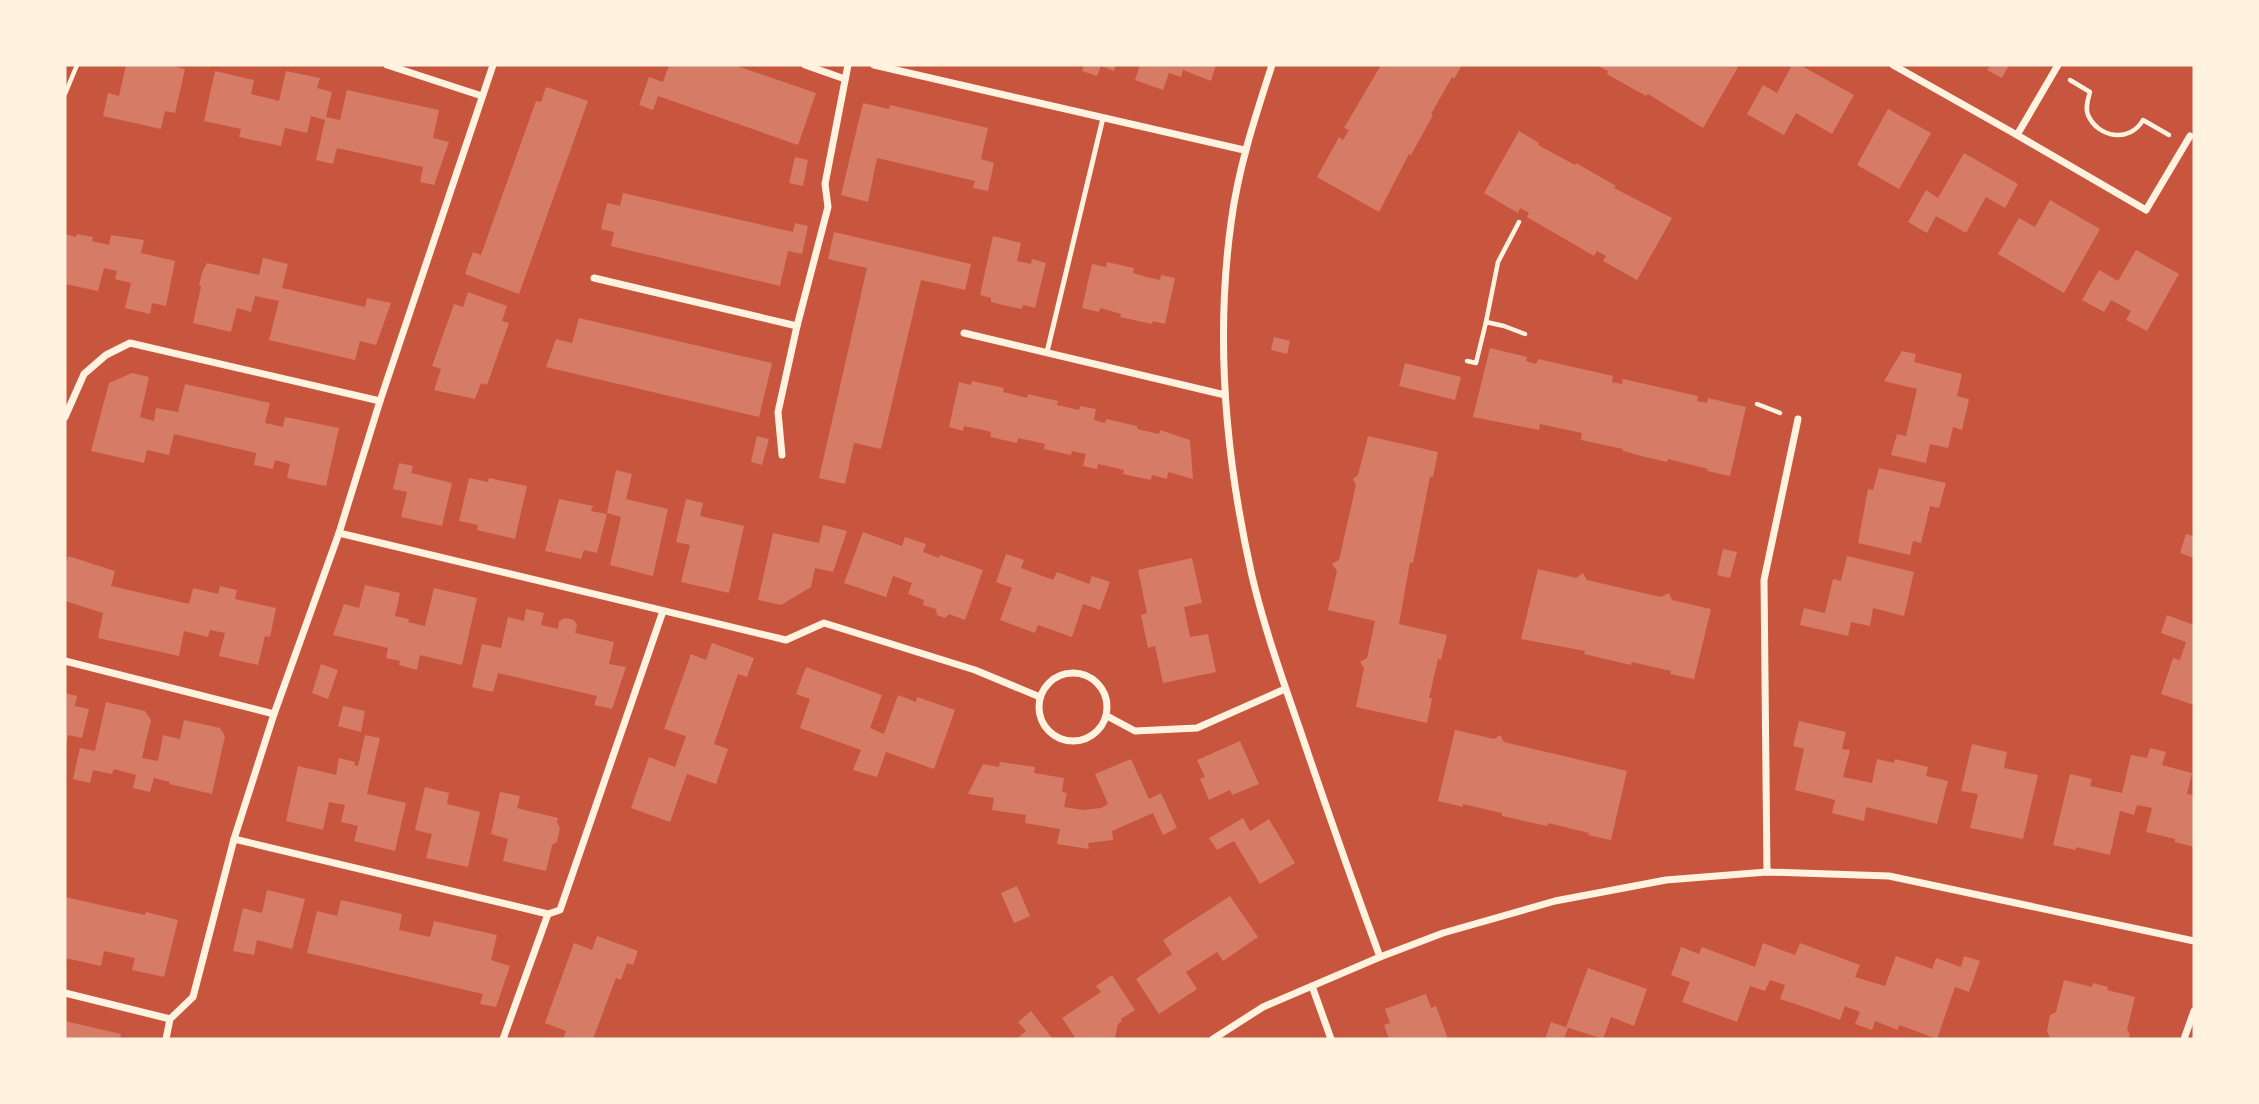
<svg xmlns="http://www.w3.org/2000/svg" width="2259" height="1104" font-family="'DM Sans',sans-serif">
	<rect width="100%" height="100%" fill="#c8553d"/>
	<g fill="#d67c66">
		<polygon points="126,65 177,65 177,67 185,69 175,113 165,111 161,129 103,116 108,93 119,96"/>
		<polygon points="669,65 734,65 816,93 798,145 658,96 653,110 639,105 649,77 663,82"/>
		<polygon points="1084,65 1116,65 1114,71 1101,66 1097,76 1082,71"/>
		<polygon points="1140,65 1216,65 1211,81 1183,70 1181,77 1169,73 1163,90 1135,80"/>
		<polygon points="1381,65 1462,65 1454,79 1452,77 1431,114 1433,115 1411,155 1409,154 1379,212 1317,177 1339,137 1343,140 1349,130 1344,128"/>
		<polygon points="1596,65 1734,65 1738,67 1703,128 1648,94 1646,96 1607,74 1608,71"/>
		<polygon points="1792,65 1800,65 1854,95 1832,134 1796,113 1784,135 1747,114 1763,85 1777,93"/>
		<polygon points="1991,65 2009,65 2002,78 1987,70"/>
		<polygon points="215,71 254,80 251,94 279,101 286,71 320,78 317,88 332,92 326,117 340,120 347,90 439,110 433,138 449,142 434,185 420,182 423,167 337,148 333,164 316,160 325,120 311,116 307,133 285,128 281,146 239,137 241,129 204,121"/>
		<polygon points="546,87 588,101 519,294 465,274 473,252 481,255 536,101 541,102"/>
		<polygon points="863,103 889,109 890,105 988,128 981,159 994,163 988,191 973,188 975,181 877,158 868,202 841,195"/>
		<polygon points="1888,109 1931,133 1899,189 1857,165"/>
		<polygon points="1519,131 1539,143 1538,145 1575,165 1576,163 1616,186 1614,188 1672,218 1637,280 1603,261 1606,256 1597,251 1594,256 1527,217 1529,213 1520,208 1518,213 1484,193"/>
		<polygon points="1964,153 2018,184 2005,208 1986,197 1966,233 1936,216 1927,233 1908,222 1926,190 1938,198"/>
		<polygon points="795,157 808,160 803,186 789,183"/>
		<polygon points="623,193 793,232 795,223 808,226 802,254 788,251 780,286 611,246 614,232 601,229 607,203 620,206"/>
		<polygon points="2050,200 2100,229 2064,293 1998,254 2019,218 2035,227"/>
		<polygon points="834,232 971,264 965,290 921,280 881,449 854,443 845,484 819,478 867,268 828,259"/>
		<polygon points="65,234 76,237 77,234 93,237 92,241 109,245 111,235 144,240 141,253 175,261 166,306 152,303 150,314 125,308 131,283 115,279 117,271 104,268 98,291 65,284"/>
		<polygon points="993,236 1021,243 1017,261 1031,264 1032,259 1046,263 1035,308 1023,305 1022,309 1007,306 991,302 991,298 980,295"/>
		<polygon points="2136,250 2179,274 2147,331 2126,320 2131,311 2111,300 2104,312 2082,300 2099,270 2118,281"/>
		<polygon points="263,258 288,264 282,288 365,307 367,298 391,303 376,345 360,341 355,360 269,340 279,301 255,296 251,312 237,308 231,332 193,323 201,287 199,284 203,270 207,263 259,275"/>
		<polygon points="1107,262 1134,268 1133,273 1146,277 1160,280 1161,275 1175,278 1165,324 1153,321 1152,324 1120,317 1121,314 1100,308 1099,312 1082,308 1092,264 1106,267"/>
		<polygon points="468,292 507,306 502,321 509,323 487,385 481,383 475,399 434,390 441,369 432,366 454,304 463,307"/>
		<polygon points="579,318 772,363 759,417 546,367 556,339 572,343"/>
		<polygon points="1274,337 1290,341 1287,354 1271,350"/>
		<polygon points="1490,348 1527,357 1526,361 1536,364 1538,359 1613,376 1612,382 1622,384 1623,379 1698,396 1697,401 1707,403 1708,398 1746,407 1730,476 1707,471 1708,469 1668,459 1667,462 1645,457 1623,451 1623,449 1581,440 1582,433 1540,424 1539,430 1473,417"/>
		<polygon points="1902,351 1916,354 1914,362 1962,374 1957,396 1969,399 1962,430 1953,427 1948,448 1930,444 1926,463 1891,455 1897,434 1906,436 1917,389 1884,381"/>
		<polygon points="1405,363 1461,377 1455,400 1399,386"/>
		<polygon points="132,373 149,377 140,417 154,421 156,408 178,412 185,384 270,403 265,423 283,427 285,417 339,428 326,486 287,478 290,464 275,460 273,469 254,465 256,453 174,434 169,455 147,450 144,463 91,451 109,383"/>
		<polygon points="972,381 1004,388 1003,392 1027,398 1028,394 1058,401 1057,405 1079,410 1080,406 1096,409 1094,420 1105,423 1106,419 1137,426 1137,429 1159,434 1160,430 1190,440 1193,479 1168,472 1167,479 1152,475 1151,480 1123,474 1124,470 1098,464 1097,469 1083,466 1086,454 1072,451 1071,455 1044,449 1045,444 1032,441 1018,438 1017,443 990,437 991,432 979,429 964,426 963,431 949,427 959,382 971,385"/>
		<polygon points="757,436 769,439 762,465 751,462"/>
		<polygon points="1368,436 1438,452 1433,477 1430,477 1413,563 1410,562 1399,624 1447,635 1441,660 1438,659 1429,698 1432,698 1427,723 1356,707 1364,668 1360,662 1367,658 1375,621 1328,610 1337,571 1332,564 1339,560 1356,485 1353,479 1358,475"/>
		<polygon points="399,463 413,466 411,473 452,483 442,526 401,517 407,492 393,489"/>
		<polygon points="1879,468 1946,483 1939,508 1930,506 1921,543 1913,541 1910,555 1858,543 1868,489 1873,490"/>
		<polygon points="616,470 632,474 626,499 668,509 653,576 610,565 621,517 607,513"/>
		<polygon points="469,478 488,482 489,478 527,486 515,539 477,530 478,525 459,521"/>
		<polygon points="559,499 593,506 591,511 607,514 597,553 584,550 581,559 545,551"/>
		<polygon points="686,499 703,503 700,516 744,526 729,593 681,582 690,545 676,542"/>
		<polygon points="823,525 847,531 833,572 815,568 811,587 781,605 758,600 773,533 819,543"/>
		<polygon points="863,532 902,546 905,537 926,544 923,552 939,558 940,555 983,570 965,620 949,614 945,618 937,615 936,609 923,605 924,600 908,594 912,583 893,576 886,597 844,583"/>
		<polygon points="2186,534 2194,536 2194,558 2180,553"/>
		<polygon points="1723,549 1737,552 1730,578 1717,575"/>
		<polygon points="1006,554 1024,560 1021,568 1053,580 1057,572 1089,584 1092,576 1110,582 1100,610 1083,604 1072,637 1038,625 1035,633 1000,620 1012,588 996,582"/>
		<polygon points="68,556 115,571 111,586 189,604 193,588 218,594 220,586 237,590 235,599 276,608 270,637 265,636 258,665 219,656 225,633 210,630 208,637 184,631 179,656 98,638 103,613 65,601 65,567"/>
		<polygon points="1847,556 1914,572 1904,616 1873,608 1870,626 1851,622 1848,636 1800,625 1804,608 1825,613 1833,579 1841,581"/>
		<polygon points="1192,558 1202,603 1184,607 1190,637 1208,634 1216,672 1163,683 1155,646 1148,648 1141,615 1147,613 1138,570"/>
		<polygon points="1538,569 1576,578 1583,573 1587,580 1661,597 1669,593 1672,600 1711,609 1694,679 1670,674 1671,671 1632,662 1631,665 1584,654 1585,651 1521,639"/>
		<polygon points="365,585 400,593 395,616 409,619 408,622 425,626 434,588 477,598 462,665 420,655 417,670 399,665 400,661 386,658 388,648 333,635 344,604 359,608"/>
		<polygon points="526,609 544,613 541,625 558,629 559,621 565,618 574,620 577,625 575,633 614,642 609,664 626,667 612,709 594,705 597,696 498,673 493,692 472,687 482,644 501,648 508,617 524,621"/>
		<polygon points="2167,615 2194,625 2193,640 2194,640 2194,705 2161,694 2173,658 2180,660 2186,642 2161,633"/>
		<polygon points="712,643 754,658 747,677 738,674 714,744 728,749 716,784 687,774 670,822 631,808 649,757 675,767 686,736 664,729 691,654 706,660"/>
		<polygon points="321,664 338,670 328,699 312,693"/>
		<polygon points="806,667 882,695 870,728 884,734 898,695 916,702 917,697 955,710 934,769 886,752 877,777 853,770 861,750 800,728 810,699 796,694"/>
		<polygon points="65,693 77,696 75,706 89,709 82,738 68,735 66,745"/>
		<polygon points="106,702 145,711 151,720 142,758 158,761 163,735 180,739 184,720 220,728 225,736 212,794 169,784 170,782 154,778 150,792 133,788 136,775 114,769 112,774 93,770 90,783 73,779 80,748 95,751"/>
		<polygon points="343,706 365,711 361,732 338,726"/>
		<polygon points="1799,721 1846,732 1842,749 1850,750 1843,777 1872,783 1877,759 1894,763 1895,759 1928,767 1926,776 1948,781 1937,824 1866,807 1864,821 1832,813 1835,800 1795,790 1804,749 1793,746"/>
		<polygon points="1455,730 1494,739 1500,735 1504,742 1627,771 1611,840 1588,835 1589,833 1548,823 1547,826 1502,816 1502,813 1463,804 1463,807 1438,801"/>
		<polygon points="365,735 380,738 367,794 406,803 395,851 354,841 358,826 341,822 345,805 329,802 323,830 286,821 298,766 336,775 339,758 355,762 354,765 358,766"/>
		<polygon points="1240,741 1259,784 1232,795 1230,790 1209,800 1200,779 1205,777 1197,760"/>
		<polygon points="1972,744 2007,752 2004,768 2038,775 2023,839 1970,828 1978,794 1961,791"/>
		<polygon points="2150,748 2166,752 2162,765 2192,773 2187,794 2194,795 2194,847 2175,842 2175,839 2146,832 2152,808 2137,805 2134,815 2120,811 2110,855 2076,847 2076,850 2053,845 2070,774 2092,779 2090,786 2122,793 2131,755 2147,758"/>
		<polygon points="1131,759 1149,799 1161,793 1177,828 1163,835 1153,813 1112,831 1113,840 1088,843 1089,849 1057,844 1060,829 1025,823 1026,815 992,810 994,798 968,794 983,764 999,767 1000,762 1035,767 1034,773 1064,778 1062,792 1067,793 1064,807 1084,810 1101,808 1108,804 1095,774"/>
		<polygon points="425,787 449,793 447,804 480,812 468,867 426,858 432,834 415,830"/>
		<polygon points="500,792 520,796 517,808 558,818 557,822 560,828 557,842 552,845 546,871 503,861 508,839 491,834"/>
		<polygon points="1243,818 1250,831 1269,819 1295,863 1260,884 1234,841 1217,850 1209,838"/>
		<polygon points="1017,886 1030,916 1014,923 1001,893"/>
		<polygon points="267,890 305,899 292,949 257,940 254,955 233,951 243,908 262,913"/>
		<polygon points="1230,896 1258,937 1223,961 1217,952 1186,972 1197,989 1159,1014 1136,979 1172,954 1163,940"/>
		<polygon points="65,897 145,915 146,912 178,920 164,977 132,970 135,958 104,951 101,966 65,958"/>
		<polygon points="341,900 402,914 399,930 417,934 430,937 434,921 497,935 491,960 510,966 496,1007 480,1004 483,994 307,953 317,911 337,916"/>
		<polygon points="597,936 638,951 633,965 627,963 621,980 616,978 593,1039 563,1039 566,1031 545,1023 574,943 592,950"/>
		<polygon points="1763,943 1795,955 1800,943 1860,965 1855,977 1885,986 1896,956 1932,969 1936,958 1961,967 1964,956 1980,961 1969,992 1955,987 1937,1039 1899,1025 1898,1030 1875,1021 1872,1030 1855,1024 1860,1012 1845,1006 1840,1020 1810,1009 1780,999 1785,985 1770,980 1765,991 1750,986 1737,1022 1682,1002 1690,982 1671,975 1681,947 1699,954 1702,947 1755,967"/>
		<polygon points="1588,968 1647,989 1634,1026 1611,1017 1603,1039 1566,1027"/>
		<polygon points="1112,975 1135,1010 1121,1019 1122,1021 1118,1024 1115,1037 1117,1039 1076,1039 1062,1018 1101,992 1096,986"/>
		<polygon points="2064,980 2092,987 2093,983 2108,987 2107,990 2135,997 2127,1030 2130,1034 2129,1039 2050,1038 2047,1031 2050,1015 2056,1012"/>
		<polygon points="1426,994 1431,1008 1436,1006 1448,1039 1389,1039 1384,1025 1390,1023 1385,1009"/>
		<polygon points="1031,1011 1053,1039 1016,1039 1026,1031 1018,1022"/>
		<polygon points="65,1021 121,1034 120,1039 65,1039"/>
		<polygon points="1551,1022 1568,1028 1564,1039 1545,1039"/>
	</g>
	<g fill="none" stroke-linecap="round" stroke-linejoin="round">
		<g stroke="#fff3e0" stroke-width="4.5">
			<path d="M2070,80l20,12c-2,7 -5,16 -2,23 10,23 42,28 55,5l26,15"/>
			<polyline points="65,94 77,65"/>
			<polyline points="1519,222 1498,262 1486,322 1504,326 1525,334"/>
			<polyline points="1467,361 1476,363 1486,322"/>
			<polyline points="1757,404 1780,413"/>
		</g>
		<polyline stroke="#fff3e0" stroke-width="5" points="1047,352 1103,118"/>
		<g stroke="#fff3e0" stroke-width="7">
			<polyline points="387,65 482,96"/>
			<polyline points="805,65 845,79"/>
			<polyline points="874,65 1244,150"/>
			<path d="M1272,65c-17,52 -34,104 -41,158 -16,117 -5,238 21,353 12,51 30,102 47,151 26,77 53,154 81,230"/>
			<polyline points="1893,65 2017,135 2058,65"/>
			<polyline points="2017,135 2146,210 2190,136"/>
			<polyline points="594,278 797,326"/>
			<polyline points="964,333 1225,395"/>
			<polyline points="65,417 84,374 106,355 130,343 380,401"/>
			<polyline points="782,455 778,412 797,326 828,207 825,184 848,65"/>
			<polyline points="339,533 786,640 824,623 975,670 1040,697"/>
			<polyline points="65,661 274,714"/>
			<circle cx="1073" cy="707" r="34"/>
			<polyline points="1107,716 1135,731 1197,728 1285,689"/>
			<polyline points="234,839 548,914 560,910 663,611"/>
			<polyline points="1767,872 1764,580 1798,419"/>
			<polyline points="1312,986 1331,1039"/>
			<polyline points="65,993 170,1019"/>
			<polyline points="166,1039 170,1019 193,997 234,839 274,714 339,533 380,401 493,65"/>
			<polyline points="503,1039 548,914"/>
			<polyline points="1213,1039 1263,1007 1380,957 1443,933 1555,901 1666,880 1767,872 1889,876 2194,941"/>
			<polyline points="2184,1039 2194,1011"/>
		</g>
	</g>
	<rect width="2259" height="1104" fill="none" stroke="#fff3e0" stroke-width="133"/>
</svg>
